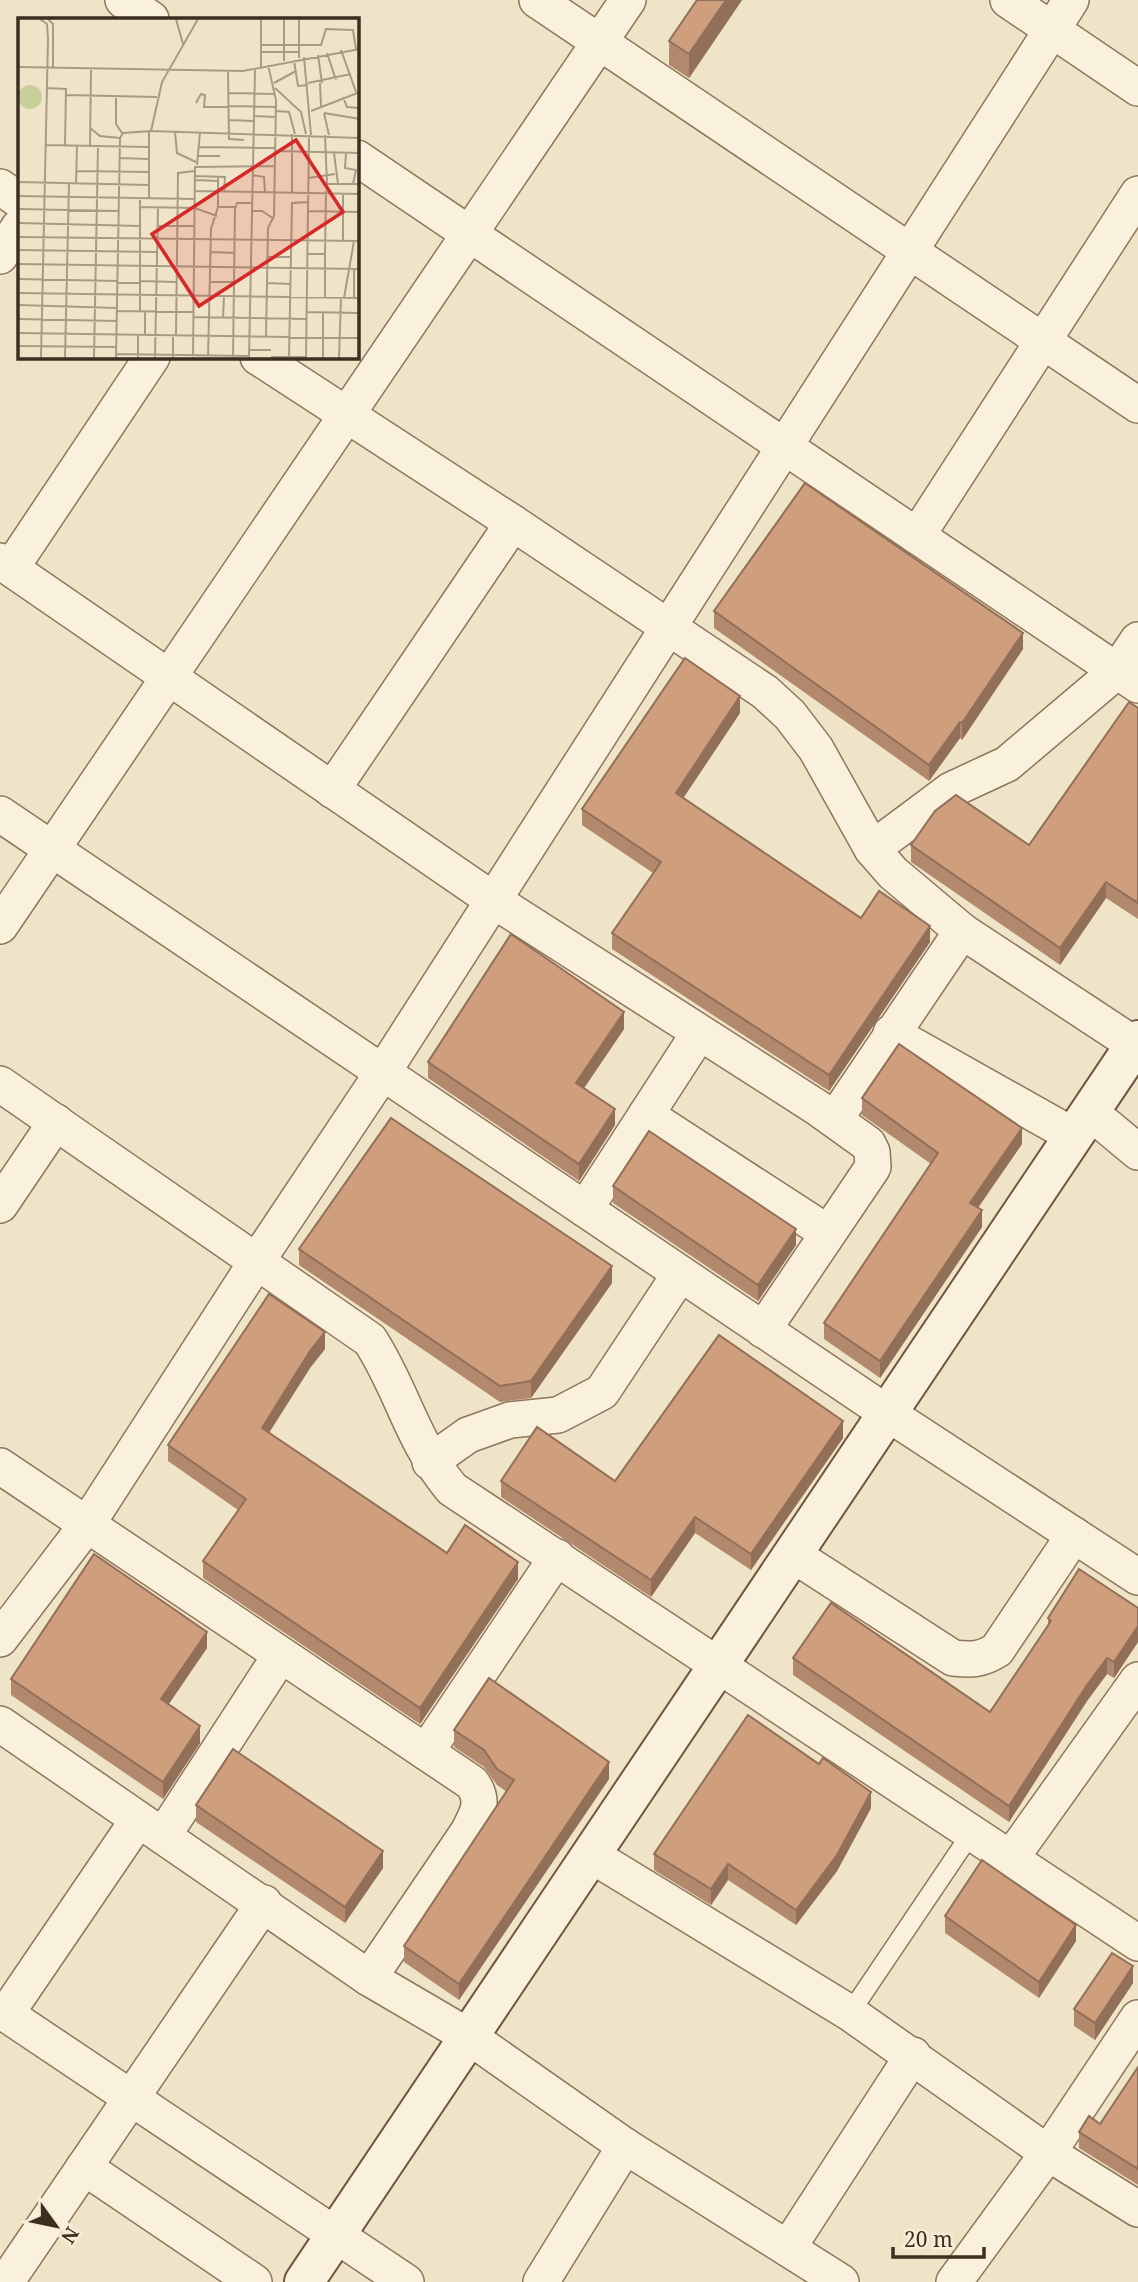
<svg xmlns="http://www.w3.org/2000/svg" width="1138" height="2282" font-family="'Noto Serif',serif">
	<rect width="100%" height="100%" fill="#f0e4c8"/>
	<g fill="none" stroke-linecap="round" stroke-linejoin="round">
		<g stroke="#8d765c" stroke-width="21">
			<polyline id="lane" points="850,2013 972,1832"/>
		</g>
		<g stroke="#8d765c" stroke-width="38">
			<g id="street">
				<polyline points="123,0 151,19"/>
				<polyline points="537,0 1138,405"/>
				<polyline points="1008,0 1138,88"/>
				<polyline points="357,158 1138,685"/>
				<polyline points="0,187 19,200"/>
				<polyline points="0,256 19,227"/>
				<polyline points="258,357 513,523 765,692 790,715 816,749 872,849 893,873 962,931"/>
				<polyline points="917,536 1138,194"/>
				<polyline points="0,561 493,900 835,1119 962,931 1138,1047"/>
				<polyline points="11,568 152,357"/>
				<polyline points="332,790 513,523"/>
				<polyline points="0,814 887,1413 1138,1577"/>
				<polyline points="872,849 951,790 1007,764 1117,671 1138,640"/>
				<polyline points="0,926 628,0"/>
				<polyline points="891,1033 1074,1136"/>
				<path d="M0,1084l370,256c33,51 41,100 82,149l686,454"/>
				<polyline points="1090,1112 1138,1152"/>
				<polyline points="646,1115 828,1233"/>
				<polyline points="0,1205 56,1122"/>
				<polyline points="585,1209 699,1033"/>
				<polyline points="763,1330 873,1167 872,1152 868,1144 822,1111"/>
				<polyline points="430,1462 468,1435 510,1420 558,1415 602,1392 680,1274"/>
				<path d="M0,1466l472,317c13,18 6,30 -4,49l-99,146"/>
				<path d="M792,1554l161,104c19,2 28,2 44,-8l77,-115"/>
				<polyline points="0,1639 86,1526 257,1261 383,1072 1071,0"/>
				<polyline points="0,1724 369,1978 468,2036 625,2146 841,2282"/>
				<polyline points="426,1752 557,1557"/>
				<polyline points="163,1836 280,1656"/>
				<polyline points="591,1855 850,2013 1048,2153 1138,2209"/>
				<polyline points="1011,1858 1138,1680"/>
				<polyline points="0,2010 406,2282"/>
				<polyline points="6,2014 138,1820"/>
				<polyline points="84,2167 254,2282"/>
				<polyline points="788,2248 913,2055"/>
				<polyline points="6,2282 264,1903"/>
				<polyline points="541,2282 625,2146"/>
				<polyline points="954,2282 1048,2153 1138,2018"/>
			</g>
		</g>
		<g stroke="#6f573f" stroke-width="42">
			<polyline id="secondary" points="304,2282 1138,1040"/>
		</g>
		<use href="#lane" stroke="#faf1dc" stroke-width="18"/>
		<use href="#street" stroke="#faf1dc" stroke-width="35"/>
		<use href="#secondary" stroke="#faf1dc" stroke-width="38"/>
	</g>
	<g fill="#b2896c">
		<polygon points="697,0 742,0 689,78 669,65 669,41"/>
		<polygon points="714,611 1023,649 962,740 960,738 929,781 714,628"/>
		<polygon points="1138,708 1138,919 1106,898 1060,965 911,862 911,845 1029,845"/>
		<polygon points="740,713 683,798 861,918 930,942 829,1091 612,949 612,933 653,873 582,825 582,809"/>
		<polygon points="624,1029 584,1088 615,1125 579,1181 428,1078 428,1062"/>
		<polygon points="862,1098 1022,1144 978,1208 982,1227 880,1378 824,1339 824,1323 931,1164 862,1115"/>
		<polygon points="613,1186 796,1245 758,1301 613,1203"/>
		<polygon points="299,1249 612,1283 531,1398 500,1402 299,1265"/>
		<polygon points="325,1349 310,1368 269,1432 447,1553 518,1579 420,1724 203,1578 203,1561 238,1510 168,1461 168,1445"/>
		<polygon points="843,1438 751,1570 695,1533 651,1597 501,1497 501,1481 615,1481"/>
		<polygon points="1138,1608 1138,1642 1114,1678 1107,1674 1087,1701 1009,1822 793,1675 793,1658 990,1712 1048,1626 1048,1618"/>
		<polygon points="207,1648 169,1704 200,1743 163,1799 11,1695 11,1679"/>
		<polygon points="454,1730 609,1779 459,2000 404,1962 404,1946 507,1792 497,1785 484,1767 454,1747"/>
		<polygon points="196,1805 383,1868 345,1923 196,1822"/>
		<polygon points="871,1808 837,1871 796,1925 728,1880 711,1905 654,1870 654,1854"/>
		<polygon points="945,1916 1076,1941 1039,1998 945,1933"/>
		<polygon points="1133,1983 1095,2040 1074,2026 1074,2009"/>
		<polygon points="1138,2067 1138,2185 1079,2148 1079,2132 1100,2124"/>
	</g>
	<g fill="#916f58">
		<polygon points="726,0 742,0 689,78 689,54"/>
		<polygon points="1023,633 1023,649 962,740 962,723"/>
		<polygon points="740,696 740,713 676,809 676,793"/>
		<polygon points="960,722 960,738 929,781 929,765"/>
		<polygon points="1106,882 1106,898 1060,965 1060,948"/>
		<polygon points="930,926 930,942 829,1091 829,1075"/>
		<polygon points="624,1012 624,1029 576,1100 576,1083"/>
		<polygon points="615,1109 615,1125 579,1181 579,1164"/>
		<polygon points="1022,1128 1022,1144 970,1219 970,1203"/>
		<polygon points="982,1210 982,1227 880,1378 880,1361"/>
		<polygon points="796,1229 796,1245 758,1301 758,1285"/>
		<polygon points="612,1266 612,1283 531,1398 531,1381"/>
		<polygon points="325,1332 325,1349 310,1368 262,1444 262,1428 310,1351"/>
		<polygon points="843,1421 843,1438 751,1570 751,1554"/>
		<polygon points="695,1517 695,1533 651,1597 651,1580"/>
		<polygon points="518,1562 518,1579 420,1724 420,1708"/>
		<polygon points="1138,1626 1138,1642 1114,1678 1114,1662"/>
		<polygon points="207,1632 207,1648 161,1715 161,1699"/>
		<polygon points="1107,1658 1107,1674 1087,1701 1009,1822 1009,1806 1087,1685"/>
		<polygon points="200,1726 200,1743 163,1799 163,1782"/>
		<polygon points="609,1762 609,1779 459,2000 459,1984"/>
		<polygon points="871,1792 871,1808 837,1871 796,1925 796,1910"/>
		<polygon points="383,1851 383,1868 345,1923 345,1907"/>
		<polygon points="728,1864 728,1880 711,1905 711,1889"/>
		<polygon points="1076,1925 1076,1941 1039,1998 1039,1982"/>
		<polygon points="1133,1966 1133,1983 1095,2040 1095,2023"/>
	</g>
	<g fill="#cf9f7d" stroke="#916f58" stroke-width="2">
		<polygon points="697,0 726,0 689,54 669,41"/>
		<polygon points="805,483 1023,633 962,723 960,722 929,765 714,611"/>
		<polygon points="685,658 740,696 676,793 861,918 879,891 930,926 829,1075 612,933 661,862 582,809"/>
		<polygon points="1129,702 1138,708 1138,903 1106,882 1060,948 911,845 935,811 956,795 1029,845"/>
		<polygon points="511,934 624,1012 576,1083 615,1109 579,1164 428,1062"/>
		<polygon points="899,1044 1022,1128 970,1203 982,1210 880,1361 824,1323 938,1153 862,1098"/>
		<polygon points="391,1118 612,1266 531,1381 500,1386 299,1249"/>
		<polygon points="649,1131 796,1229 758,1285 613,1186"/>
		<polygon points="269,1294 325,1332 310,1351 262,1428 447,1553 465,1525 518,1562 420,1708 203,1561 246,1499 168,1445"/>
		<polygon points="719,1335 843,1421 751,1554 695,1517 651,1580 501,1481 537,1427 615,1481"/>
		<polygon points="94,1554 207,1632 161,1699 200,1726 163,1782 11,1679"/>
		<polygon points="1079,1569 1138,1608 1138,1626 1114,1662 1107,1658 1087,1685 1009,1806 793,1658 831,1603 990,1712 1051,1621 1048,1618"/>
		<polygon points="489,1678 609,1762 459,1984 404,1946 514,1780 497,1769 484,1750 454,1730"/>
		<polygon points="748,1715 819,1764 823,1758 871,1792 837,1855 796,1910 728,1864 711,1889 654,1854"/>
		<polygon points="233,1749 383,1851 345,1907 196,1805"/>
		<polygon points="982,1860 1076,1925 1039,1982 945,1916"/>
		<polygon points="1112,1953 1133,1966 1095,2023 1074,2009"/>
		<polygon points="1138,2067 1138,2169 1079,2132 1089,2116 1100,2124"/>
	</g>
	<g transform="translate(18 18)">
		<rect width="341" height="341" fill="#f0e4c8"/>
		<path d="M0 79a12 12 0 1 1 24 0a12 12 0 1 1-24 0Z" fill="#c9cf9b"/>
		<path fill="none" stroke="#a89b85" stroke-width="2" d="M22,1l7,5 1,15 -7,319M30,1l5,5v45M158,1l7,25M244,27h59l5,-16 27,1 3,19M323,32l15,42M244,34h37M309,35l9,27M300,37l4,28M286,39l7,78M281,40v-39M266,43v-42M276,43l4,25 10,-1M0,49l225,4 117,-22M243,49v-48M210,53l1,68 15,1M256,65l22,-12M290,65l43,-9M302,65l1,24M28,70l20,1 -1,56M257,70l26,24 5,22M211,75l46,1M48,77l91,2M98,78v28l6,9M325,79l4,10 12,1M178,85l5,-9 4,1 -1,12h25M211,88l47,1M258,93l13,1 6,22M293,93l49,-19M306,95l36,6M306,95l5,22M235,98l22,1M211,102l24,1M72,110l10,8 20,2M133,113l209,7M157,114l2,21 19,9M274,116v59M307,117l2,49h33M27,127l104,2M72,128l1,-76M181,129l76,1M257,133l85,2M316,135l4,31M328,135l-1,15 11,2 -3,14M179,138h23M101,140l30,1M179,147l3,-33M58,153l73,1M234,157l12,2 1,15M177,158l30,1 -1,15M200,158v31h17l-2,151M291,160l26,-4M177,162l24,1M0,164l131,3M58,166l1,-38M177,173l165,3M0,178l177,3M131,180v-66M122,189l55,1 22,8M0,191l100,2M217,191l2,-6h15M233,193h11l12,8M290,193l52,1M0,205l122,3M140,208h37M0,219l342,4M325,222v-47M0,232l139,2M193,234l24,1M290,236h17v43M307,236l1,-63M249,239h24M0,246l342,5M0,261l100,2M122,263l36,1M193,264h23M100,265h22M249,265l24,1M0,275l342,5M326,280l10,-57M336,280v-29M0,287l99,3M99,293l76,1M122,293v-113M289,294l53,1M305,295v45M175,299l113,2M205,300l1,-22M0,301l99,2M0,315l342,5M127,317v-24M158,317l2,-162 17,-2M248,318l2,-108 6,-12 2,-116 -8,-35M0,328l98,1M231,332h22M98,336l133,2M253,339h35M47,340l4,-174M76,340l4,-212M98,340l4,-220 3,-5 28,-2 11,-49 36,-63M120,340v-24M137,340l3,-151M155,340v-23M175,340l2,-191 80,-1M190,340l3,-129 7,-22M231,340l6,-288M271,340l3,-155 17,-1M288,340l3,-223M321,340l2,-60"/>
		<path fill="#d62828" fill-opacity="0.15" stroke="#d62828" stroke-width="3.5" d="M278,122l47,72 -144,94 -47,-72z"/>
		<rect width="341" height="341" fill="none" stroke="#3d2e20" stroke-width="3.5"/>
	</g>
	<g transform="translate(56 2226) rotate(123)" stroke="#f7eed8" stroke-width="5" paint-order="stroke">
	<path d="M0-5L12 26L0 18L-12 26Z" fill="#3d2e20"/>
	<text y="-10" font-size="19" font-weight="bold" text-anchor="middle" fill="#3d2e20">N</text>
	</g>
	<path d="M893 2247v10h91v-10" fill="none" stroke="#3d2e20" stroke-width="3.5"/>
	<text x="904" y="2247" font-size="21" fill="#3d2e20" stroke="#f7eed8" stroke-width="5" paint-order="stroke">20 m</text>
</svg>
